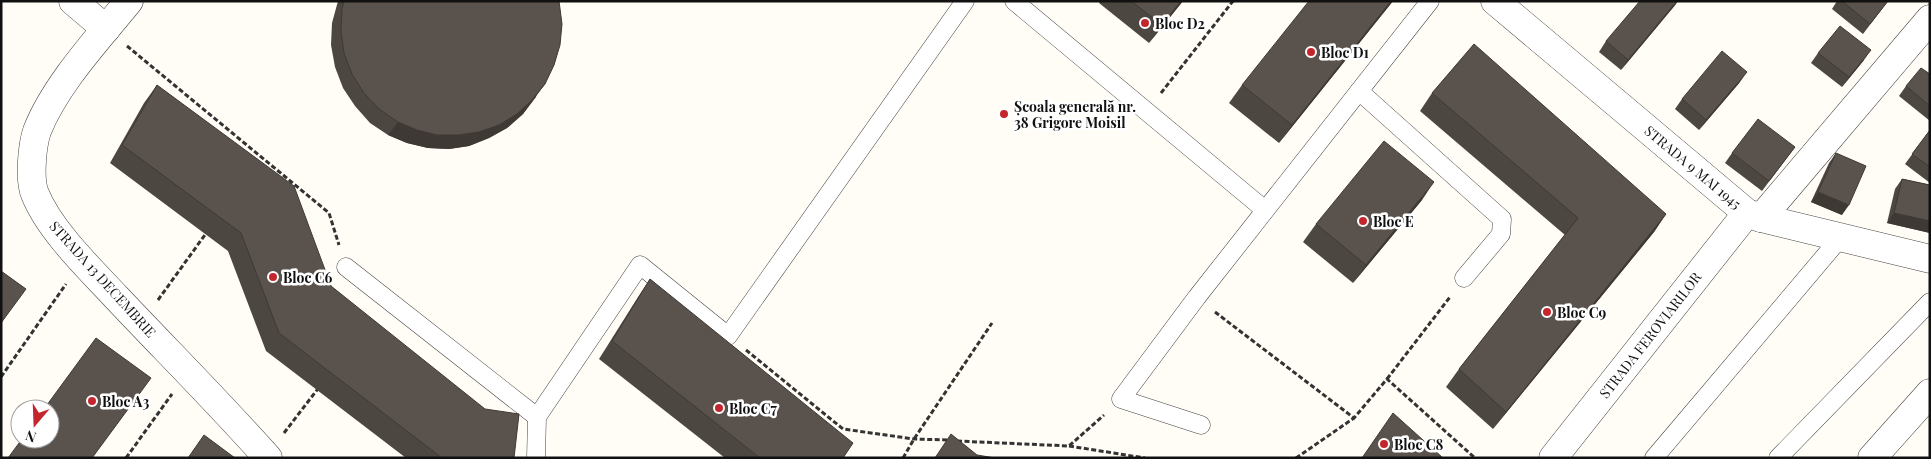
<svg xmlns="http://www.w3.org/2000/svg" width="1931" height="459" font-family="'Playfair Display',serif">
	<rect width="100%" height="100%" fill="#fffdf5"/>
	<g fill="none" stroke-linecap="round" stroke-linejoin="round">
		<g stroke="#444" stroke-width="19">
			<g id="service">
				<polyline points="1014,1 1265,210"/>
				<polyline points="1359,91 1502,219 1501,234 1464,278"/>
				<polyline points="346,267 537,417"/>
				<polyline points="1201,425 1121,399 1197,297 1430,1"/>
				<polyline points="536,458 537,417 640,265 728,336 965,1"/>
				<polyline points="1654,458 1841,237"/>
				<polyline points="1778,458 1930,302"/>
			</g>
		</g>
		<g stroke="#444" stroke-width="29">
			<g id="minor">
				<polyline points="73,1 106,29"/>
				<path d="M129,1c-31,38 -74,84 -92,130 -5,15 -8,49 -2,63 15,37 55,75 82,104 50,53 102,105 151,160"/>
				<polyline points="1495,1 1747,213 1761,218 1930,259"/>
				<polyline points="1761,218 1930,19"/>
				<polyline points="1553,458 1747,213"/>
				<polyline points="1872,458 1930,393"/>
			</g>
		</g>
		<g stroke="#333" stroke-width="3" stroke-dasharray="5 2.5" stroke-linecap="butt">
			<polyline points="127,46 329,213 339,245"/>
			<polyline points="1161,93 1233,1"/>
			<polyline points="158,300 207,232"/>
			<polyline points="1215,312 1354,418 1387,379 1475,458"/>
			<polyline points="746,350 843,429 914,439 949,440"/>
			<polyline points="1,377 66,284"/>
			<polyline points="1387,379 1450,297"/>
			<polyline points="284,433 320,386"/>
			<polyline points="957,441 1069,446 1104,415"/>
			<polyline points="1069,446 1145,458"/>
			<polyline points="126,458 172,394"/>
			<polyline points="903,458 914,439 992,323"/>
			<polyline points="1296,458 1354,418"/>
		</g>
		<use href="#service" stroke="#fff" stroke-width="18"/>
		<use href="#minor" stroke="#fff" stroke-width="28"/>
	</g>
	<g fill="#4d4742">
		<polygon points="338,1 559,1 536,97 523,114 507,128 489,138 469,146 449,149 428,148 407,143 388,135 370,123 355,106 343,88 335,67 331,45 332,23"/>
		<polygon points="1100,1 1183,1 1149,43 1099,3"/>
		<polygon points="1393,1 1279,143 1229,103 1242,85"/>
		<polygon points="1837,1 1888,1 1863,34 1832,9"/>
		<polygon points="1676,4 1621,70 1599,52 1606,41"/>
		<polygon points="1818,53 1864,60 1842,87 1811,63"/>
		<polygon points="1930,74 1930,121 1899,96 1906,86"/>
		<polygon points="1740,82 1699,130 1675,109 1682,99"/>
		<polygon points="157,85 331,286 514,458 406,458 266,351 228,251 110,163 144,103"/>
		<polygon points="1432,93 1666,214 1654,232 1493,429 1446,387 1459,369 1565,235 1420,111"/>
		<polygon points="1930,130 1930,183 1905,164"/>
		<polygon points="1795,147 1762,191 1725,163 1732,153"/>
		<polygon points="1836,153 1842,215 1811,202 1829,163"/>
		<polygon points="1902,179 1930,185 1930,233 1887,223 1895,189"/>
		<polygon points="1422,200 1353,283 1303,242 1316,224"/>
		<polygon points="650,279 843,458 725,458 599,359 638,297"/>
	</g>
	<g fill="#3f3936">
		<polygon points="1181,1 1183,1 1149,43 1162,25"/>
		<polygon points="1391,1 1393,1 1279,143 1292,125"/>
		<polygon points="1677,1 1678,1 1676,4 1621,70 1628,60"/>
		<polygon points="1871,50 1864,60 1842,87 1849,77"/>
		<polygon points="1747,72 1740,82 1699,130 1706,120"/>
		<polygon points="545,84 523,114 507,128 489,138 469,146 449,149 428,148 407,143 388,135 398,122"/>
		<polygon points="1434,182 1422,200 1353,283 1366,265"/>
		<polygon points="1818,192 1849,205 1842,215 1811,202"/>
		<polygon points="1894,213 1930,221 1930,233 1887,223"/>
		<polygon points="1666,214 1654,232 1493,429 1506,412"/>
	</g>
	<g fill="#5a524d" stroke="#3f3936">
		<polygon points="344,1 559,1 562,24 560,45 554,65 545,84 532,100 517,114 499,125 479,132 458,135 437,135 417,130 398,122 379,109 364,93 352,74 344,53 341,32 342,9"/>
		<polygon points="1131,1 1181,1 1162,25"/>
		<polygon points="1309,1 1391,1 1292,125 1242,85"/>
		<polygon points="1640,1 1677,1 1628,60 1606,41"/>
		<polygon points="1842,1 1888,1 1870,24"/>
		<polygon points="1840,26 1871,50 1849,77 1818,53"/>
		<polygon points="1474,44 1666,214 1506,412 1459,369 1578,218 1432,93"/>
		<polygon points="1722,51 1747,72 1706,120 1682,99"/>
		<polygon points="1921,68 1930,74 1930,106 1906,86"/>
		<polygon points="157,85 294,186 331,286 485,409 519,414 514,458 442,458 279,333 241,233 122,145"/>
		<polygon points="1758,119 1795,147 1769,181 1732,153"/>
		<polygon points="1930,130 1930,167 1912,154"/>
		<polygon points="1384,141 1434,182 1366,265 1316,224"/>
		<polygon points="1836,153 1866,166 1849,205 1818,192"/>
		<polygon points="1902,179 1930,185 1930,221 1894,213"/>
		<polygon points="1,271 26,289 1,323"/>
		<polygon points="650,279 853,443 843,458 760,458 612,341"/>
		<polygon points="96,338 151,378 92,458 8,458 22,439 50,439 50,409 44,409"/>
		<polygon points="1393,413 1443,458 1362,458"/>
		<polygon points="951,434 977,455 995,458 935,458"/>
		<polygon points="204,435 235,458 188,458"/>
	</g>
	<g fill="#c4262e" stroke="#fff" stroke-width="2">
		<circle cx="1145" cy="23" r="5"/>
		<circle cx="1311" cy="52" r="5"/>
		<circle cx="1004" cy="114" r="5"/>
		<circle cx="1363" cy="221" r="5"/>
		<circle cx="273" cy="277" r="5"/>
		<circle cx="1547" cy="312" r="5"/>
		<circle cx="92" cy="401" r="5"/>
		<circle cx="719" cy="408" r="5"/>
		<circle cx="1384" cy="444" r="5"/>
	</g>
	<g text-anchor="middle" dominant-baseline="central" stroke-width="5" stroke-linejoin="round" paint-order="stroke">
		<g font-size="14" font-weight="bold" fill="#111" stroke="#fff" text-anchor="start">
			<text x="1155" y="23">Bloc D2</text>
			<text x="1321" y="52">Bloc D1</text>
			<text x="1014" y="106">Școala generală nr.<tspan x="1014" dy="16">38 Grigore Moisil</tspan></text>
			<text x="1373" y="221">Bloc E</text>
			<text x="283" y="277">Bloc C6</text>
			<text x="1557" y="312">Bloc C9</text>
			<text x="102" y="401">Bloc A3</text>
			<text x="729" y="408">Bloc C7</text>
			<text x="1394" y="444">Bloc C8</text>
		</g>
		<g font-size="14" fill="#111" stroke="#fff">
			<text transform="translate(1693 167) rotate(40)">STRADA 9 MAI 1945</text>
			<text transform="translate(103 279) rotate(48)">STRADA 13 DECEMBRIE</text>
			<text transform="translate(1650 335) rotate(-52)">STRADA FEROVIARILOR</text>
		</g>
	</g>
	<rect width="1931" height="459" fill="none" stroke="#111111" stroke-width="5"/>
	<g transform="translate(35 424) rotate(199)"><circle r="24" fill="#ffffff" stroke="#a0a0a0"/>
	<path d="M0-4L9 19L0 12L-9 19Z" fill="#c4262e"/>
	<text y="-8" font-size="14" font-weight="bold" text-anchor="middle" fill="#111111">N</text>
	</g>
</svg>
